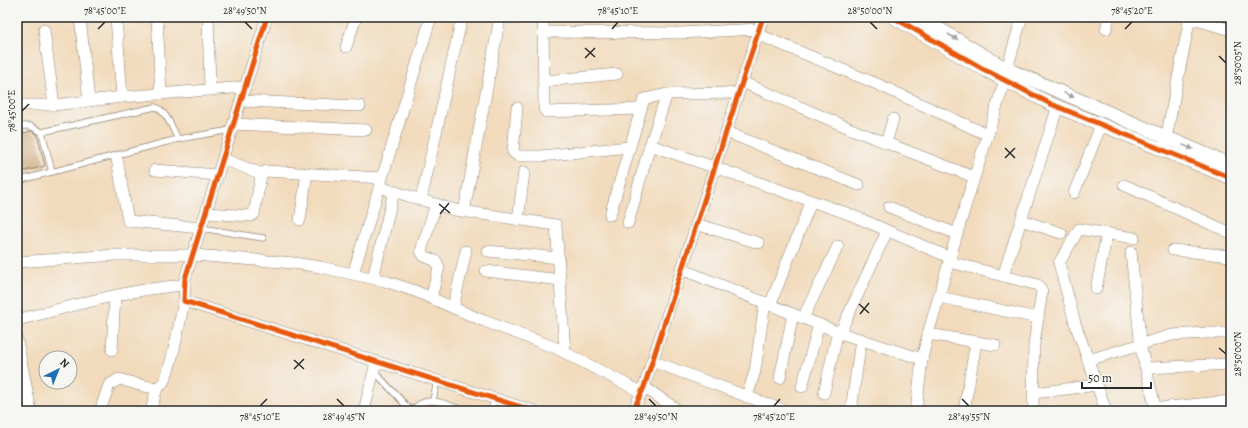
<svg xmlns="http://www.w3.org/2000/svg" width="1248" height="428" font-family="Alegreya,serif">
	<rect width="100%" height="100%" fill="#f6f6f2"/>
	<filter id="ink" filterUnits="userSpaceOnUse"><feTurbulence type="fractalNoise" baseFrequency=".025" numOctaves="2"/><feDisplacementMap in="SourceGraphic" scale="8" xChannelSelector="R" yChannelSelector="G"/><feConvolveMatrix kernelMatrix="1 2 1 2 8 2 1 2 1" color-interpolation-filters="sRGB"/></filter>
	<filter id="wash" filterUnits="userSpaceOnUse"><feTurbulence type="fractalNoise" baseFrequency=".012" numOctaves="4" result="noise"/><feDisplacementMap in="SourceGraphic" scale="16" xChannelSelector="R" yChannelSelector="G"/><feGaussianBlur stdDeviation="0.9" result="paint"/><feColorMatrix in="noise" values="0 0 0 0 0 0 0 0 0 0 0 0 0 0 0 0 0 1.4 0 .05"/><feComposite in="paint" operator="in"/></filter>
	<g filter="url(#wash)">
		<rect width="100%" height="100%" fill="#f2dbbd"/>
		<g id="blocks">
			<polygon fill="#d0ae84" points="31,131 37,134 45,166 17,173 17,135"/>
		</g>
	</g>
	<g filter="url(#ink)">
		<use href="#blocks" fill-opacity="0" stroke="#8e8374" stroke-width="1"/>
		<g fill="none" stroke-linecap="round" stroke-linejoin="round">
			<g stroke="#8e8374" stroke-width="7">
				<g id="service">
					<path d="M17,126h13l12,6 113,-25c11,3 18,23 23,32"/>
					<polyline points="42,132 52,172"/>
					<polyline points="17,181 178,139 231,130"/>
					<polyline points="201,228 263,238"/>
					<polyline points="374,371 411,411"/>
					<polyline points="433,400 437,381"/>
					<path d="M412,411c14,-19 35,-6 53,0"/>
					<polyline points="491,411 494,399"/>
				</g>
			</g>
			<g stroke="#8e8374" stroke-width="12">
				<g id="minor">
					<polyline points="80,17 89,101"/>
					<polyline points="116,17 122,97"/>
					<polyline points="157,17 161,94"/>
					<polyline points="208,17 210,90"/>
					<polyline points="267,17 185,279 184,301 534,411"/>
					<polyline points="543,17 544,109 546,112 640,109"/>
					<polyline points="1185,17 1231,30"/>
					<polyline points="1106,29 1109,17"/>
					<polyline points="44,30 54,105"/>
					<polyline points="543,32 680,33 759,29"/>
					<polyline points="757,34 877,84 988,135"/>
					<polyline points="346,47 356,17"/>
					<polyline points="1007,69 1022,17"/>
					<polyline points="544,81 617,74"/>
					<polyline points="742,82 856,131 974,177"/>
					<polyline points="241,101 360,106"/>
					<polyline points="17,105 54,105 122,97 245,87"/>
					<polyline points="517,108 513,152 518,156 541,156 629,147"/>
					<polyline points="233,124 366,130"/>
					<polyline points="726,132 859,185"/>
					<polyline points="886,143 893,119"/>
					<polyline points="1165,144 1190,17"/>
					<polyline points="650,145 849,214 951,258"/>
					<polyline points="117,159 128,221 201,228"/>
					<polyline points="223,159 262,174"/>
					<polyline points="155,170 218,175"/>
					<polyline points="1124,185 1231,233"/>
					<polyline points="379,187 455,210 556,225 565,352"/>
					<polyline points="1074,193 1101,125"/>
					<polyline points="421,200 462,17"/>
					<polyline points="889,207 957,234"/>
					<polyline points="464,212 500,17"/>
					<polyline points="206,213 251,216 254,214 261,175 266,171 381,178"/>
					<polyline points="610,215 644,99 667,94 738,93"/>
					<polyline points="300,220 307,173"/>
					<polyline points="518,220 524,172"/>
					<polyline points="1021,220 1061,233"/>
					<polyline points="628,223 650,145 667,94"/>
					<polyline points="696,224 759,243"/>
					<polyline points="1173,250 1231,256"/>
					<polyline points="488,251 559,258"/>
					<polyline points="1131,252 1141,349 1155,406 1158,408 1231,401"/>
					<polyline points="17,262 116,255 193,255 294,263 320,267 385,281 415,291 484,321 556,348 641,392"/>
					<polyline points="950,262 1038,285 1042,291 1034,344 1033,411"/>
					<polyline points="681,269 840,333 922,359"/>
					<polyline points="486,271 560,280"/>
					<polyline points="353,274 431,17"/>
					<polyline points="1003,276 1058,106"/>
					<polyline points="373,278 394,191"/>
					<polyline points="1096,289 1107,233"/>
					<polyline points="939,297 1038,318"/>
					<polyline points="431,298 439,267 436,261 424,256 421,251 436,204"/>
					<polyline points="770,305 811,202"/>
					<polyline points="453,308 466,251"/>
					<polyline points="803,318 838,246"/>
					<path d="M17,320c56,-14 111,-31 168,-35"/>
					<polyline points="840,333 887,231"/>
					<polyline points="928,334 995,345"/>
					<polyline points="17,340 31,411"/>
					<polyline points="112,350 115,296"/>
					<polyline points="1088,360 1172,335 1205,333 1231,333"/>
					<polyline points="652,361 786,411"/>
					<polyline points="1147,368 1231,364"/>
					<polyline points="780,378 793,314"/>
					<polyline points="644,387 679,411"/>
					<polyline points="802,387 819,324"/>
					<polyline points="824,393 838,331"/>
					<polyline points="1034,393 1097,385"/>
					<polyline points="747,397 755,371 765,302"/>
					<path d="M100,411l9,-26 10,-6c9,2 34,12 41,7 10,-6 21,-71 24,-85"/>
					<polyline points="151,411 157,387"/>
					<polyline points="364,411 376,362"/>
					<polyline points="633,411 644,387 763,17"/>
					<polyline points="851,411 861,339"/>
					<polyline points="916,411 922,359 928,334 964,210 1005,80"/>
					<polyline points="964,411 976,342"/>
					<polyline points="1106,411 1075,323 1059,263 1079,229 1134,238"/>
				</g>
			</g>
			<g stroke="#8e8374" stroke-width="14">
				<g id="tertiary">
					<polyline points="893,17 985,70 1051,104 1231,178"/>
					<polyline points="919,17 1007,69 1231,165"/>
				</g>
			</g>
			<use href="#service" stroke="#fff" stroke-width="5.5"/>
			<use href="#minor" stroke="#fff" stroke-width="11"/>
			<use href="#tertiary" stroke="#fff" stroke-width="13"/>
			<g stroke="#f6f6f2" stroke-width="8">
				<g id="cycleway">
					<polyline points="267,17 185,279 184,301 534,411"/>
					<polyline points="893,17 985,70 1051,104 1231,178"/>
					<polyline points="633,411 644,387 763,17"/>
				</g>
			</g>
			<use href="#cycleway" stroke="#e8590c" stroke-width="5"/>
		</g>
		<defs><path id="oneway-solid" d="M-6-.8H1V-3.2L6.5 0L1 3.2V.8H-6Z"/></defs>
		<g fill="#a0a0a0">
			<use href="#oneway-solid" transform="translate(953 37) rotate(30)"/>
			<use href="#oneway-solid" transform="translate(1069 95) rotate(24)"/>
			<use href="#oneway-solid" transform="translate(1188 147) rotate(22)"/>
		</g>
	</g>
	<path fill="none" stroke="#2b2b2b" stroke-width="1.5" d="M245,22l7,7M870,22l7,7M98,29l7,-7M612,29l6,-7M1125,29l7,-7M585,48l10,9M1219,56l7,7M585,58l10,-10M22,111l7,-7M1005,148l10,10M1005,158l10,-10M439,204l11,9M440,214l9,-11M859,304l10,9M860,314l9,-11M1219,348l7,6M294,360l10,9M294,369l10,-10M337,399l7,7M649,399l7,7M962,399l7,7M260,406l7,-7M774,406l6,-7"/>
	<rect width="1248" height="428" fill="none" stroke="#f6f6f2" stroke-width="44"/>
	<g transform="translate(58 370) rotate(43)"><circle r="19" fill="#f6f6f2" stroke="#a5a5a2"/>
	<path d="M0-3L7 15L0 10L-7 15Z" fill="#1f6fb2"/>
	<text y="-6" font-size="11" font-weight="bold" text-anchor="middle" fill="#2b2b2b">N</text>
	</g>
	<path d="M1082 382v6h69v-6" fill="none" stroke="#2b2b2b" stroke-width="2"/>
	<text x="1088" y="382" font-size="12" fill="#2b2b2b" stroke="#f6f6f2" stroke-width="3" paint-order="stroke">50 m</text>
	<rect x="22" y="22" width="1204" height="384" fill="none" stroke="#2b2b2b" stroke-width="1.5"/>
	<g font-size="10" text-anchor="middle" fill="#2b2b2b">
		<text x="105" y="14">78°45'00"E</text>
		<text x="245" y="14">28°49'50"N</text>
		<text x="618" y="14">78°45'10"E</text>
		<text x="870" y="14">28°50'00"N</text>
		<text x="1132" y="14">78°45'20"E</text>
		<text transform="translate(1237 63) rotate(-90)" y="4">28°50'05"N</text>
		<text transform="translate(11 111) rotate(-90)" y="4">78°45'00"E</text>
		<text transform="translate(1237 354) rotate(-90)" y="4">28°50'00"N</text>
		<text x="260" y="420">78°45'10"E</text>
		<text x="344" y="420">28°49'45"N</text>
		<text x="656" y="420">28°49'50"N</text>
		<text x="774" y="420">78°45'20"E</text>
		<text x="969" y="420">28°49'55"N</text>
	</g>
</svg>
